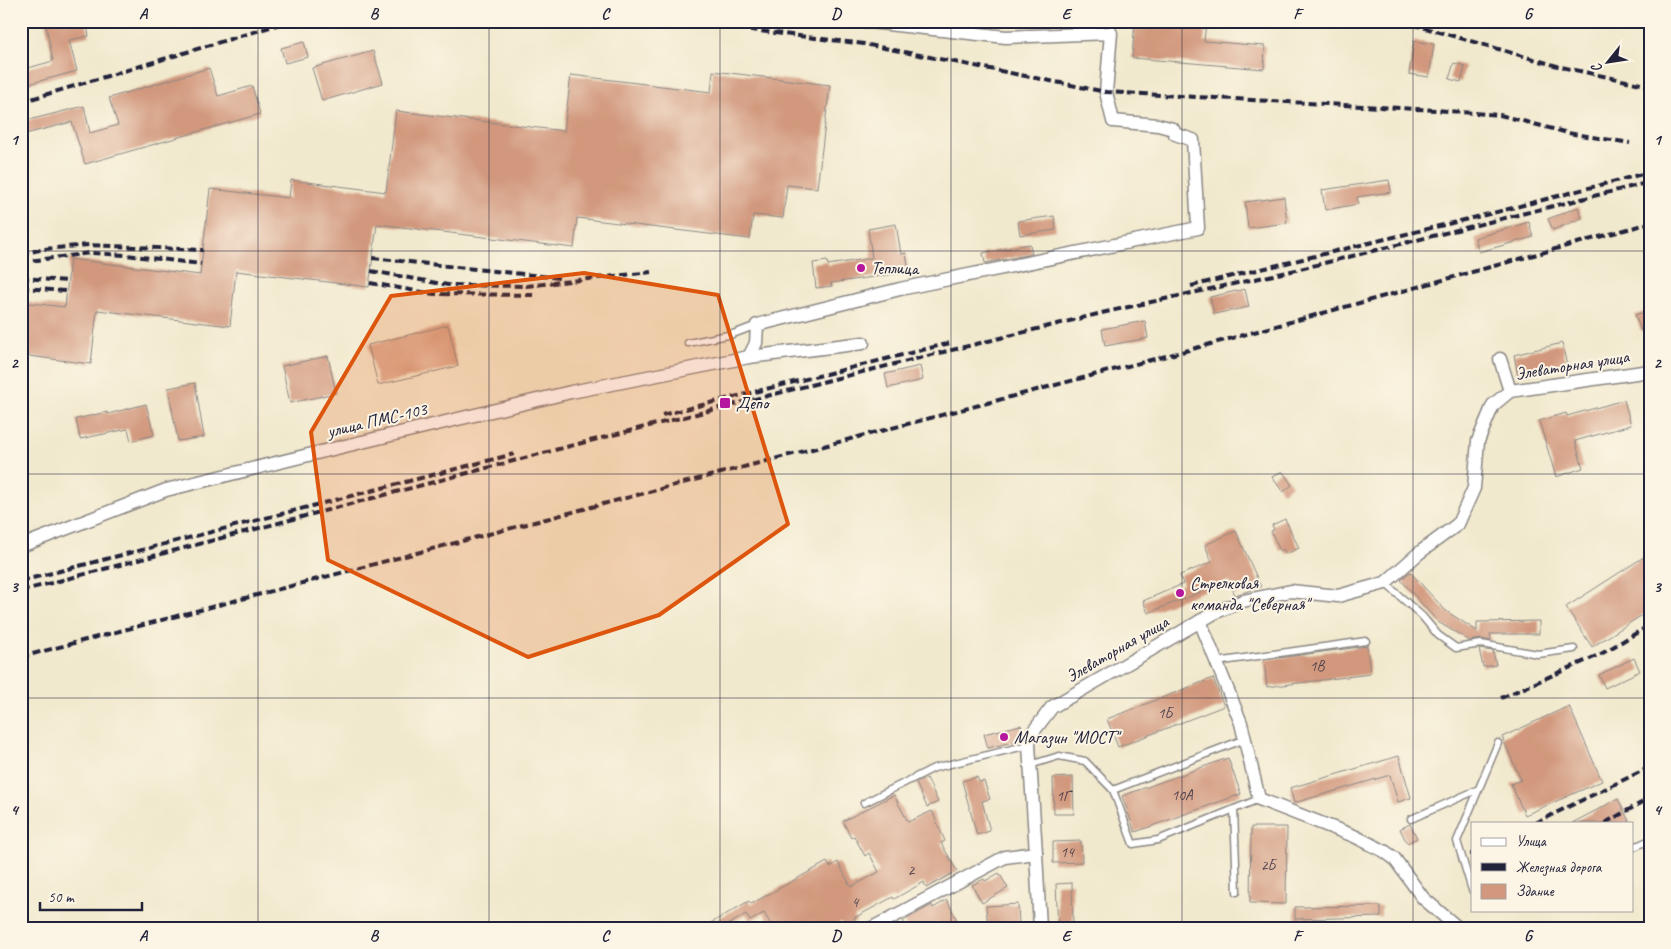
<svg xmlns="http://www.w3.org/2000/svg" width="1671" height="949" font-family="Caveat,sans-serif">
	<rect width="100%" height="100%" fill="#fcf5e5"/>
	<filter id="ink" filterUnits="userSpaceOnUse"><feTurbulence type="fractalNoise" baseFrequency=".02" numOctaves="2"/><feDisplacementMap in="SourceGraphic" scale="10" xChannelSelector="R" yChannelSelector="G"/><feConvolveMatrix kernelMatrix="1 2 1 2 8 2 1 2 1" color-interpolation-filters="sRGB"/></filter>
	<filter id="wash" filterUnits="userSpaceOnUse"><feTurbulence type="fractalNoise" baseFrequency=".0096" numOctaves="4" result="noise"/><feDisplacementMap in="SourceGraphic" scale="20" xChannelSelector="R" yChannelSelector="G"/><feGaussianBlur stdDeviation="1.12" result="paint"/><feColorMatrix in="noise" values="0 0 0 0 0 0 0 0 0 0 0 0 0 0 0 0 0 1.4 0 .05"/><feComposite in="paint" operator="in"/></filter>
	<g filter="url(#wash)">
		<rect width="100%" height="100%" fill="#f1e9cd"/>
		<g id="blocks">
			<g fill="#d1987d">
				<polygon points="45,21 86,21 89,36 69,40 77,71 21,86 21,70 53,61"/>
				<polygon points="1135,21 1206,23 1204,41 1265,46 1264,69 1132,58"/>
				<polygon points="1414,41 1434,44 1429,77 1409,74"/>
				<polygon points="304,42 308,57 285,63 281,48"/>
				<polygon points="373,51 383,83 322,101 312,68"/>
				<polygon points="1454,63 1465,66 1461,82 1449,79"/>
				<polygon points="209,68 218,96 252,86 260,114 85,164 72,122 21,135 21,122 84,106 90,133 118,125 109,98"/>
				<polygon points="713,71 830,85 817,188 787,185 783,218 753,215 750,239 577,218 574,248 377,224 369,287 236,271 230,326 97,310 91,364 21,355 21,302 65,307 70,259 200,275 210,189 289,198 291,180 386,192 396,111 564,131 571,75 711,92"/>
				<polygon points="1389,180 1391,192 1357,197 1358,204 1325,210 1322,190"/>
				<polygon points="1284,197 1287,223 1248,228 1245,202"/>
				<polygon points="1578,207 1582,218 1553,230 1548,219"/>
				<polygon points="1054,216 1056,230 1020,235 1018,221"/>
				<polygon points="1529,222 1533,237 1479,252 1475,238"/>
				<polygon points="896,224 901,254 906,253 909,272 831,283 832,286 816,288 813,263 827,261 828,265 872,258 868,229"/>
				<polygon points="1030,244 1032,254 985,263 983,253"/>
				<polygon points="1245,289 1249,307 1214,314 1210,297"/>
				<polygon points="1650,310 1650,328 1641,331 1635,315"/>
				<polygon points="1145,321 1148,338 1105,346 1102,329"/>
				<polygon points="448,325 458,366 378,385 368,345"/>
				<polygon points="1562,343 1567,366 1518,376 1514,355"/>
				<polygon points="328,356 336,393 290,403 282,366"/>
				<polygon points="920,366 923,380 888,388 885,374"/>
				<polygon points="195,383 204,437 178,441 168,388"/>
				<polygon points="1624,400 1631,425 1575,441 1583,468 1556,477 1539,421 1566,413 1567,416"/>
				<polygon points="146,404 154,435 131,441 128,429 80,439 76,419 107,412 108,414"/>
				<polygon points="1282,471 1292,485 1283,492 1272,477"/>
				<polygon points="1285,519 1299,548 1286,554 1283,549 1280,551 1271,531 1274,530 1272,525"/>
				<polygon points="1236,531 1261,587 1235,595 1229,581 1148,613 1143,601 1183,584 1180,575 1212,562 1205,545"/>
				<polygon points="1650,553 1650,610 1592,647 1566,607"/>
				<polygon points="1410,572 1446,611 1477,631 1477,622 1539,621 1539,634 1490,634 1491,641 1481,639 1470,641 1438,622 1401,580"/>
				<polygon points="1367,646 1370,674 1267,687 1264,660"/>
				<polygon points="1479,649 1493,651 1496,665 1483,667"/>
				<polygon points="1634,658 1640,671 1605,688 1599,675"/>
				<polygon points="1213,678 1224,706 1118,747 1107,719"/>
				<polygon points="1569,706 1602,781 1525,815 1511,784 1521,780 1502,737"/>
				<polygon points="1021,725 1023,732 1021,740 988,748 984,734"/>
				<polygon points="1399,756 1411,798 1398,802 1390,775 1294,803 1290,788"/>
				<polygon points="1228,758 1241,794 1135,832 1122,796"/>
				<polygon points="977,777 979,782 984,781 990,799 982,801 990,831 977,835 962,781"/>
				<polygon points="1073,777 1074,814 1054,814 1053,778"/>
				<polygon points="927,778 938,802 927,807 916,783"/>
				<polygon points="894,795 908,822 932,811 945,841 941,843 957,871 926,888 924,882 894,899 893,897 854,918 856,922 845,928 841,922 832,928 773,928 764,913 750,921 746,914 723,928 702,928 749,901 751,904 827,862 830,867 838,862 851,887 879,872 869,853 865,856 854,836 851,838 843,821"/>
				<polygon points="1618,799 1630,823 1572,823"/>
				<polygon points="1410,824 1417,838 1407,843 1400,829"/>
				<polygon points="1251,827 1287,827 1286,904 1250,903"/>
				<polygon points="1081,841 1082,862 1053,863 1053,842"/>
				<polygon points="999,873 1008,888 982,903 972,885 984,879 985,881"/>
				<polygon points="1072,883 1073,928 1058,928 1056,884"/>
				<polygon points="947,900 959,924 952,928 939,928 936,923 928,928 907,928 903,921 932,905 933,908"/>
				<polygon points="1018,904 1019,924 1003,925 1003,927 988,928 986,906"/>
				<polygon points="1381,906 1381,917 1295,919 1295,907"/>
			</g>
		</g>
	</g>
	<g filter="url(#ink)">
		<use href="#blocks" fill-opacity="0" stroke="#8a8684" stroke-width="1"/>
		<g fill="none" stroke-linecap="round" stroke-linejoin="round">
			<g stroke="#8a8684" stroke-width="9">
				<g id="service">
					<polyline points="1111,33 1114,21"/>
					<polyline points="688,343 733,334 757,325"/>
					<polyline points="1385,583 1422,616 1438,635 1456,648 1481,644 1538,654 1574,649"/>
					<polyline points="1216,662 1366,641"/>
					<polyline points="1030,765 1059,756 1085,761 1113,790 1245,739"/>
					<polyline points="1113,790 1133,844 1158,840 1259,799"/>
					<polyline points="864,803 934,768 1029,745"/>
					<polyline points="1234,809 1237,892"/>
					<polyline points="1411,819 1479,789"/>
					<polyline points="1632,848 1650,840"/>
					<polyline points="1472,890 1457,841 1498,743"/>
				</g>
			</g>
			<g stroke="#8a8684" stroke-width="15">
				<g id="minor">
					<polyline points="749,357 756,343 757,325 900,289 1198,228 1193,140 1175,134 1173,129 1158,125 1113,121 1106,92 1111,33 1006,37 860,21"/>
					<polyline points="1500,359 1510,391"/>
					<polyline points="21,546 166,490 345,446 571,392 749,357 863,343"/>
					<polyline points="1200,621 1241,723 1259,799 1354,836 1384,851 1394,858 1423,898 1458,928"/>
					<polyline points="1036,853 1040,928"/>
					<polyline points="872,928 1005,857 1036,853 1029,745 1030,736 1052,707 1216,612 1243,601 1291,591 1338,596 1385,583 1419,553 1458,524 1474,488 1478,441 1493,405 1510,391 1650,371"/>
				</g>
			</g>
			<use href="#service" stroke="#fff" stroke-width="6"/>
			<use href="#minor" stroke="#fff" stroke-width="12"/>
			<g stroke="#22223b" stroke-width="4" stroke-dasharray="8 4" stroke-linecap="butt">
				<polyline points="678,21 864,44 1106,92 1435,110 1500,115 1568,133 1630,143"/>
				<polyline points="1401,21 1561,67 1650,86"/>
				<polyline points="21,102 290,21"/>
				<polyline points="21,254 44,249 89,245 203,250"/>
				<polyline points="372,258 560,278"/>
				<polyline points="21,262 91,253 126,255 201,264"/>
				<polyline points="371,271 448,285 526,286 651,272"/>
				<polyline points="21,278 68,281"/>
				<polyline points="370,283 434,294 536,295"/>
				<polyline points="1191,286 1489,214 1650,172"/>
				<polyline points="21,288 66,291"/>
				<polyline points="662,415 950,343"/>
				<polyline points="21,581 514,454"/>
				<polyline points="21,591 570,446 830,380 1106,312 1296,270 1650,182"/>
				<polyline points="21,657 1185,351 1650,223"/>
				<polyline points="1501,698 1601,654 1650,625"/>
				<polyline points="1535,823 1650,767"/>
				<polyline points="1605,823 1650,798"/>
				<polyline points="1470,854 1472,854"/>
			</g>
		</g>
	</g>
	<path fill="#de560e" fill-opacity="0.2" stroke="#de560e" stroke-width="4" stroke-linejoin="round" d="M584,273l134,22 70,229 -129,91 -131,42 -200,-97 -17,-128 80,-136z"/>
	<path fill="none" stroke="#22223b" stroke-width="1" stroke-opacity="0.55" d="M258,21v907M489,21v907M720,21v907M951,21v907M1182,21v907M1413,21v907M21,251h1629M21,474h1629M21,698h1629"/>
	<g fill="#b5179e" stroke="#fcf5e5" stroke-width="2">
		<circle cx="861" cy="268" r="5"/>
		<rect x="719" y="397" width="12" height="12" rx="2.5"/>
		<circle cx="1180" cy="593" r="5"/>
		<circle cx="1004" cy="737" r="5"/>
	</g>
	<g text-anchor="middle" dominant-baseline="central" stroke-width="4" stroke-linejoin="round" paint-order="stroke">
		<g font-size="15" fill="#4e404c">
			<text x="1317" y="666">1В</text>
			<text x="1165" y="713">1Б</text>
			<text x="1182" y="795">10А</text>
			<text x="1063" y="796">1Г</text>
			<text x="1067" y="852">14</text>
			<text x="1268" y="865">2Б</text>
			<text x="911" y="870">2</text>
			<text x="855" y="902">4</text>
		</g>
		<g font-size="18" fill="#22223b" stroke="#fcf5e5" text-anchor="start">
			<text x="871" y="268">Теплица</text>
			<text x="736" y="403">Депо</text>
			<text x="1190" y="583">Стрелковая<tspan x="1190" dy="21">команда "Северная"</tspan></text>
			<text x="1014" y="737">Магазин "МОСТ"</text>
		</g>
		<g font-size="18" fill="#22223b" stroke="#fcf5e5">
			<text transform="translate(1572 365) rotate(-9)">Элеваторная улица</text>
			<text transform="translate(377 420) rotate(-13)">улица ПМС-103</text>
			<text transform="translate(1117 649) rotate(-30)">Элеваторная улица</text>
		</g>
	</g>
	<rect width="1671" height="949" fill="none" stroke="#fcf5e5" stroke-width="55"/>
	<rect x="1471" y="822" width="162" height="90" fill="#fcf5e5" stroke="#a5a1a1"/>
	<rect x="1481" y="838" width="25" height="8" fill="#ffffff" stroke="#a5a1a1"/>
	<text x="1516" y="846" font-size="15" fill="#22223b">Улица</text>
	<rect x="1481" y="863" width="25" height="8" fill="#22223b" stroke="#a5a1a1"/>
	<text x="1516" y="872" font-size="15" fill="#22223b">Железная дорога</text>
	<rect x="1481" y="884" width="25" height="15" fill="#d1987d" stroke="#a5a1a1"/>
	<text x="1516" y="896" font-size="15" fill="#22223b">Здание</text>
	<g transform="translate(1608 62) rotate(240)" stroke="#fcf5e5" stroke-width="4" paint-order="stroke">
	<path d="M0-4L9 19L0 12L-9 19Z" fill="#22223b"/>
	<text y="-8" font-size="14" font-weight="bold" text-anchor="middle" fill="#22223b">С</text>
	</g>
	<path d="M40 902v8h102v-8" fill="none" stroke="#22223b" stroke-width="2.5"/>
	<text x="48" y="902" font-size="15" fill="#22223b" stroke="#fcf5e5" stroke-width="4" paint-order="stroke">50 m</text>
	<rect x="28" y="28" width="1616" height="894" fill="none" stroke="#22223b" stroke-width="2"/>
	<g font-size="16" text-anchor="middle" font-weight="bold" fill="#22223b">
		<text x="143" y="19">A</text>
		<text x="374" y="19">B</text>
		<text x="605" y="19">C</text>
		<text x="836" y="19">D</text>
		<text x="1066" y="19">E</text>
		<text x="1297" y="19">F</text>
		<text x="1528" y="19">G</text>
		<text x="14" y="145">1</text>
		<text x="1657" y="145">1</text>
		<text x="14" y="368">2</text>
		<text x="1657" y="368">2</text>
		<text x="14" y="592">3</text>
		<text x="1657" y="592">3</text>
		<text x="14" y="815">4</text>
		<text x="1657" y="815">4</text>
		<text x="143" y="941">A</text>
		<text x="374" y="941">B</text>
		<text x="605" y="941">C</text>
		<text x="836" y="941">D</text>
		<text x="1066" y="941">E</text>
		<text x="1297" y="941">F</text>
		<text x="1528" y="941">G</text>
	</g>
</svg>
